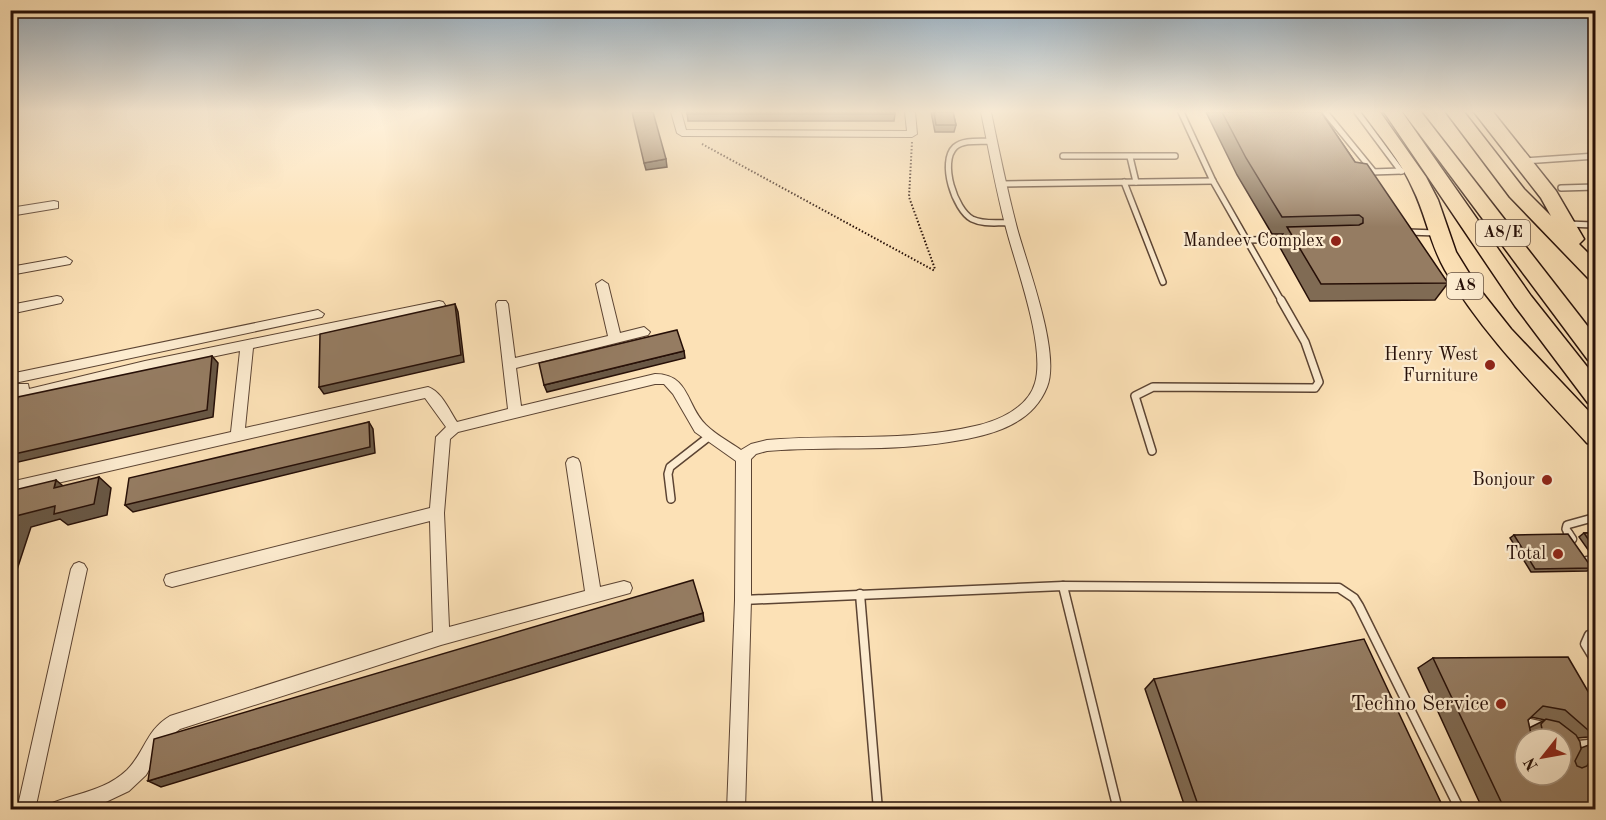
<svg xmlns="http://www.w3.org/2000/svg" width="1606" height="820" font-family="'Old Standard TT',serif">
	<rect width="100%" height="100%" fill="#fce1b6"/>
	<filter id="stains"><feTurbulence type="fractalNoise" baseFrequency=".00333" numOctaves="4"/><feColorMatrix values="0 0 0 0 .2 0 0 0 0 .09 0 0 0 0 .02 0 0 0 .5 -.17"/></filter>
	<radialGradient id="worn" r=".72"><stop offset=".6" stop-color="#630" stop-opacity="0"/><stop offset="1" stop-color="#630" stop-opacity=".3"/></radialGradient>
	<g fill="none" stroke-linecap="round" stroke-linejoin="round">
		<g stroke="#5c4433" stroke-width="8">
			<g id="lane-far2">
				<polyline points="1181,112 1213,181 1282,302"/>
				<polyline points="1325,112 1374,172"/>
				<polyline points="1357,112 1401,171"/>
				<path d="M992,141c-11,1 -28,-2 -37,6 -16,15 0,63 17,72 12,6 26,3 38,4"/>
				<polyline points="1063,156 1175,156"/>
				<polyline points="1130,157 1136,182"/>
				<polyline points="1523,161 1596,156"/>
				<polyline points="1371,172 1402,171"/>
				<polyline points="1124,182 1163,282"/>
				<polyline points="1002,184 1213,181"/>
				<polyline points="1561,188 1596,187"/>
				<polyline points="1568,224 1593,225"/>
				<polyline points="1407,232 1437,233"/>
				<polyline points="1249,240 1288,239"/>
			</g>
		</g>
		<g stroke="#5c4433" stroke-width="10">
			<g id="lane-far1">
				<polyline points="1152,451 1135,396 1153,387 1315,388 1319,382 1305,342 1281,300"/>
				<polyline points="671,499 668,474 670,467 711,435"/>
				<polyline points="1569,534 1566,529 1567,525 1596,517"/>
			</g>
		</g>
		<g stroke="#5c4433" stroke-width="11">
			<g id="lane">
				<polyline points="1568,533 1572,539"/>
				<polyline points="1587,561 1596,573"/>
				<polyline points="1063,586 1118,810"/>
				<polyline points="860,594 878,810"/>
				<polyline points="743,600 1063,586 1339,588 1354,598 1359,606 1460,810"/>
				<polyline points="1596,634 1589,635 1585,644 1596,662"/>
				<polyline points="1520,725 1525,722 1543,726"/>
				<polyline points="1571,746 1596,743"/>
			</g>
		</g>
		<g stroke="#5c4433" stroke-width="2">
			<g id="street">
				<polygon points="671,112 681,112 686,130 907,131 905,112 915,112 917,134 912,137 682,136 677,133"/>
				<path d="M981,112h10c8,39 16,78 26,116 10,37 44,125 30,159 -16,40 -60,49 -98,55 -60,10 -122,4 -182,9l-11,3 -5,5v141l-6,210h-18l8,-210 1,-139 -41,-29 -22,-38 -9,-10h-9l-197,48 -8,7 -6,74 5,114 136,-36 -19,-128 2,-4 5,-2 5,2 2,4 20,124 24,-6 6,2 2,5 -2,5 -189,52 -261,84 -12,9 -22,37 -17,16 -40,19h-42l3,-6c26,-11 55,-13 77,-34 18,-18 19,-40 43,-54l263,-84 -3,-111 -258,66 -6,-2 -2,-5 2,-5 6,-2 258,-65 6,-71 10,-10 -21,-29 -415,96v-12l221,-50 9,-81 -95,20 -121,29 -14,11v-14l8,-13h10l1,5 116,-28 294,-60 4,1 2,3 -2,3 -190,40 -8,80 183,-41c14,5 21,23 29,35l51,-13 -12,-105 2,-3h8l2,3 7,54 93,-22 -12,-52 6,-4 6,4 12,49 24,-6 6,5 -2,3 -132,33 5,38 134,-32c35,0 31,32 51,51 10,10 24,17 35,25l10,-6 16,-4c69,-6 140,2 208,-14 23,-5 53,-18 60,-43 11,-37 -19,-116 -29,-155 -10,-38 -17,-77 -25,-116z"/>
				<polygon points="54,201 58,202 58,208 10,216 10,208"/>
				<polygon points="66,257 72,261 70,264 10,275 10,267"/>
				<polygon points="57,296 61,297 63,300 61,303 10,314 10,305"/>
				<polygon points="318,310 324,314 322,317 10,384 10,374"/>
				<polygon points="79,562 84,564 87,569 35,810 17,810 71,569 74,564"/>
			</g>
		</g>
		<g stroke="#260f07" stroke-width="3">
			<g id="highway">
				<path d="M1362,112h18l46,65 12,23 18,52 21,34 34,43 85,90v27l-9,-3c-50,-55 -104,-108 -142,-173 -15,-26 -19,-55 -32,-81 -12,-28 -33,-52 -51,-77z"/>
				<polygon points="1384,112 1402,112 1531,296 1596,378 1596,405 1588,403 1515,306"/>
				<polygon points="1403,112 1421,112 1596,337 1596,362 1588,360"/>
				<polygon points="1446,112 1464,112 1524,189 1551,216 1541,198 1474,112 1493,112 1556,191 1584,239 1579,244 1596,261 1596,281 1589,279 1510,197"/>
			</g>
		</g>
		<g stroke="#260f07" stroke-width="2" stroke-dasharray="1.5 2" stroke-linecap="butt">
			<polyline points="912,142 909,197 935,269"/>
			<polyline points="702,144 935,271"/>
		</g>
		<use href="#lane-far2" stroke="#fdecd0" stroke-width="5"/>
		<use href="#lane-far1" stroke="#fdecd0" stroke-width="7"/>
		<use href="#lane" stroke="#fdecd0" stroke-width="8"/>
		<use href="#street" fill="#fdecd0" fill-rule="evenodd"/>
		<use href="#highway" fill="#fce1b6" fill-rule="evenodd"/>
	</g>
	<g fill="#806b54" stroke="#260f07" stroke-width="1.5" fill-rule="evenodd">
		<polygon points="687,112 895,114 894,121 688,121"/>
		<polygon points="931,112 953,112 956,125 954,132 935,132"/>
		<polygon points="1206,112 1321,112 1355,162 1448,283 1435,300 1310,301 1278,244 1283,234 1272,234 1237,175"/>
		<polygon points="1584,533 1596,533 1596,561 1579,537"/>
		<polygon points="1514,535 1592,568 1587,571 1531,572 1510,538"/>
		<path d="M1433,658l163,47v29l-8,3 -10,1 3,10 13,-5 2,67h-113l-65,-142zM1531,717l14,3 -16,8 -1,-8zM1525,739h36l-36,36z"/>
		<polygon points="1154,679 1443,807 1438,810 1186,810 1145,689"/>
	</g>
	<g fill="#685745" stroke="#260f07" stroke-width="1.5">
		<polygon points="666,159 667,167 646,170 644,163"/>
		<polygon points="455,304 458,312 464,362 324,394 319,387"/>
		<polygon points="684,351 685,358 547,392 544,385"/>
		<polygon points="212,356 218,363 213,417 14,463 10,460 10,455"/>
		<polygon points="369,422 373,429 375,453 133,512 125,505"/>
		<polygon points="99,477 111,488 107,515 68,525 60,519 31,527 10,591 10,533 16,516"/>
		<polygon points="56,480 69,491 54,488"/>
		<polygon points="703,613 704,621 161,787 148,781"/>
	</g>
	<g fill="#957c62" stroke="#260f07" stroke-width="1.5">
		<polygon points="632,112 653,112 666,159 644,163"/>
		<rect x="687" y="112" width="208" height="2"/>
		<polygon points="934,112 953,112 956,125 936,125"/>
		<polygon points="1222,112 1321,112 1355,162 1367,164 1448,283 1321,284 1287,227 1359,225 1363,223 1363,218 1359,215 1282,217 1246,158"/>
		<polygon points="455,304 461,355 319,387 320,334"/>
		<polygon points="677,330 684,351 544,385 539,363"/>
		<polygon points="212,356 207,410 10,455 10,433 18,397"/>
		<polygon points="369,422 370,447 125,505 129,478"/>
		<polygon points="99,477 94,504 54,514 55,506 16,516 10,533 10,491 56,480 54,488"/>
		<polygon points="1584,533 1596,533 1596,551"/>
		<polygon points="1568,534 1592,568 1535,569 1514,535"/>
		<polygon points="693,580 703,613 148,781 154,739"/>
		<polygon points="1364,639 1443,807 1197,802 1154,679"/>
		<polygon points="1568,657 1596,705 1596,729 1588,730 1565,710 1543,706 1528,720 1532,739 1525,739 1525,775 1561,775 1561,739 1546,739 1543,734 1541,724 1546,719 1559,722 1576,735 1580,742 1581,749 1575,761 1577,766 1582,768 1587,766 1593,756 1594,743 1596,742 1596,810 1505,810 1433,658"/>
	</g>
	<linearGradient id="sky" x2="0" y2="1"><stop stop-color="#93aabc"/><stop offset="0.49" stop-color="#fef2de"/><stop offset="1" stop-color="#fef2de" stop-opacity="0"/></linearGradient>
	<rect width="1606" height="227" fill="url(#sky)"/>
	<g fill="#8f2418" stroke="#fdecd0" stroke-width="2">
		<circle cx="1336" cy="241" r="6"/>
		<circle cx="1490" cy="365" r="6"/>
		<circle cx="1547" cy="480" r="6"/>
		<circle cx="1558" cy="554" r="6"/>
		<circle cx="1501" cy="704" r="6"/>
	</g>
	<g text-anchor="middle" dominant-baseline="central" stroke-width="4.5" stroke-linejoin="round" paint-order="stroke">
		<g fill="#fdecd0" stroke="#665143" stroke-width="1.5">
			<rect x="1476" y="220" width="54" height="26" rx="4.5"/>
			<rect x="1447" y="273" width="36" height="26" rx="4.5"/>
		</g>
		<g font-size="16" font-weight="bold" fill="#260f07">
			<text x="1503" y="233">A8/E</text>
			<text x="1465" y="286">A8</text>
		</g>
		<g font-size="18" fill="#260f07" stroke="#fdecd0" text-anchor="end">
			<text x="1324" y="241">Mandeev Complex</text>
			<text x="1478" y="355">Henry West<tspan x="1478" dy="21">Furniture</tspan></text>
			<text x="1535" y="480">Bonjour</text>
			<text x="1546" y="554">Total</text>
		</g>
		<g font-size="21" fill="#260f07" stroke="#fdecd0" text-anchor="end">
			<text x="1489" y="704">Techno Service</text>
		</g>
	</g>
	<rect width="1606" height="820" fill="none" stroke="#fce1b6" stroke-width="36"/>
	<rect x="12" y="12" width="1582" height="796" fill="none" stroke="#260f07" stroke-width="3"/>
	<rect x="18" y="18" width="1570" height="784" fill="none" stroke="#260f07" stroke-width="1.5"/>
	<g transform="translate(1543 757) rotate(239)"><circle r="28" fill="#fdecd0" stroke="#a79480" stroke-width="1.5"/>
	<path d="M0-4.5L10 22L0 15L-10 22Z" fill="#8f2418"/>
	<text y="-9" font-size="16" font-weight="bold" text-anchor="middle" fill="#260f07">N</text>
	</g>
	<rect width="100%" height="100%" filter="url(#stains)"/>
	<rect width="100%" height="100%" fill="url(#worn)"/>
</svg>
